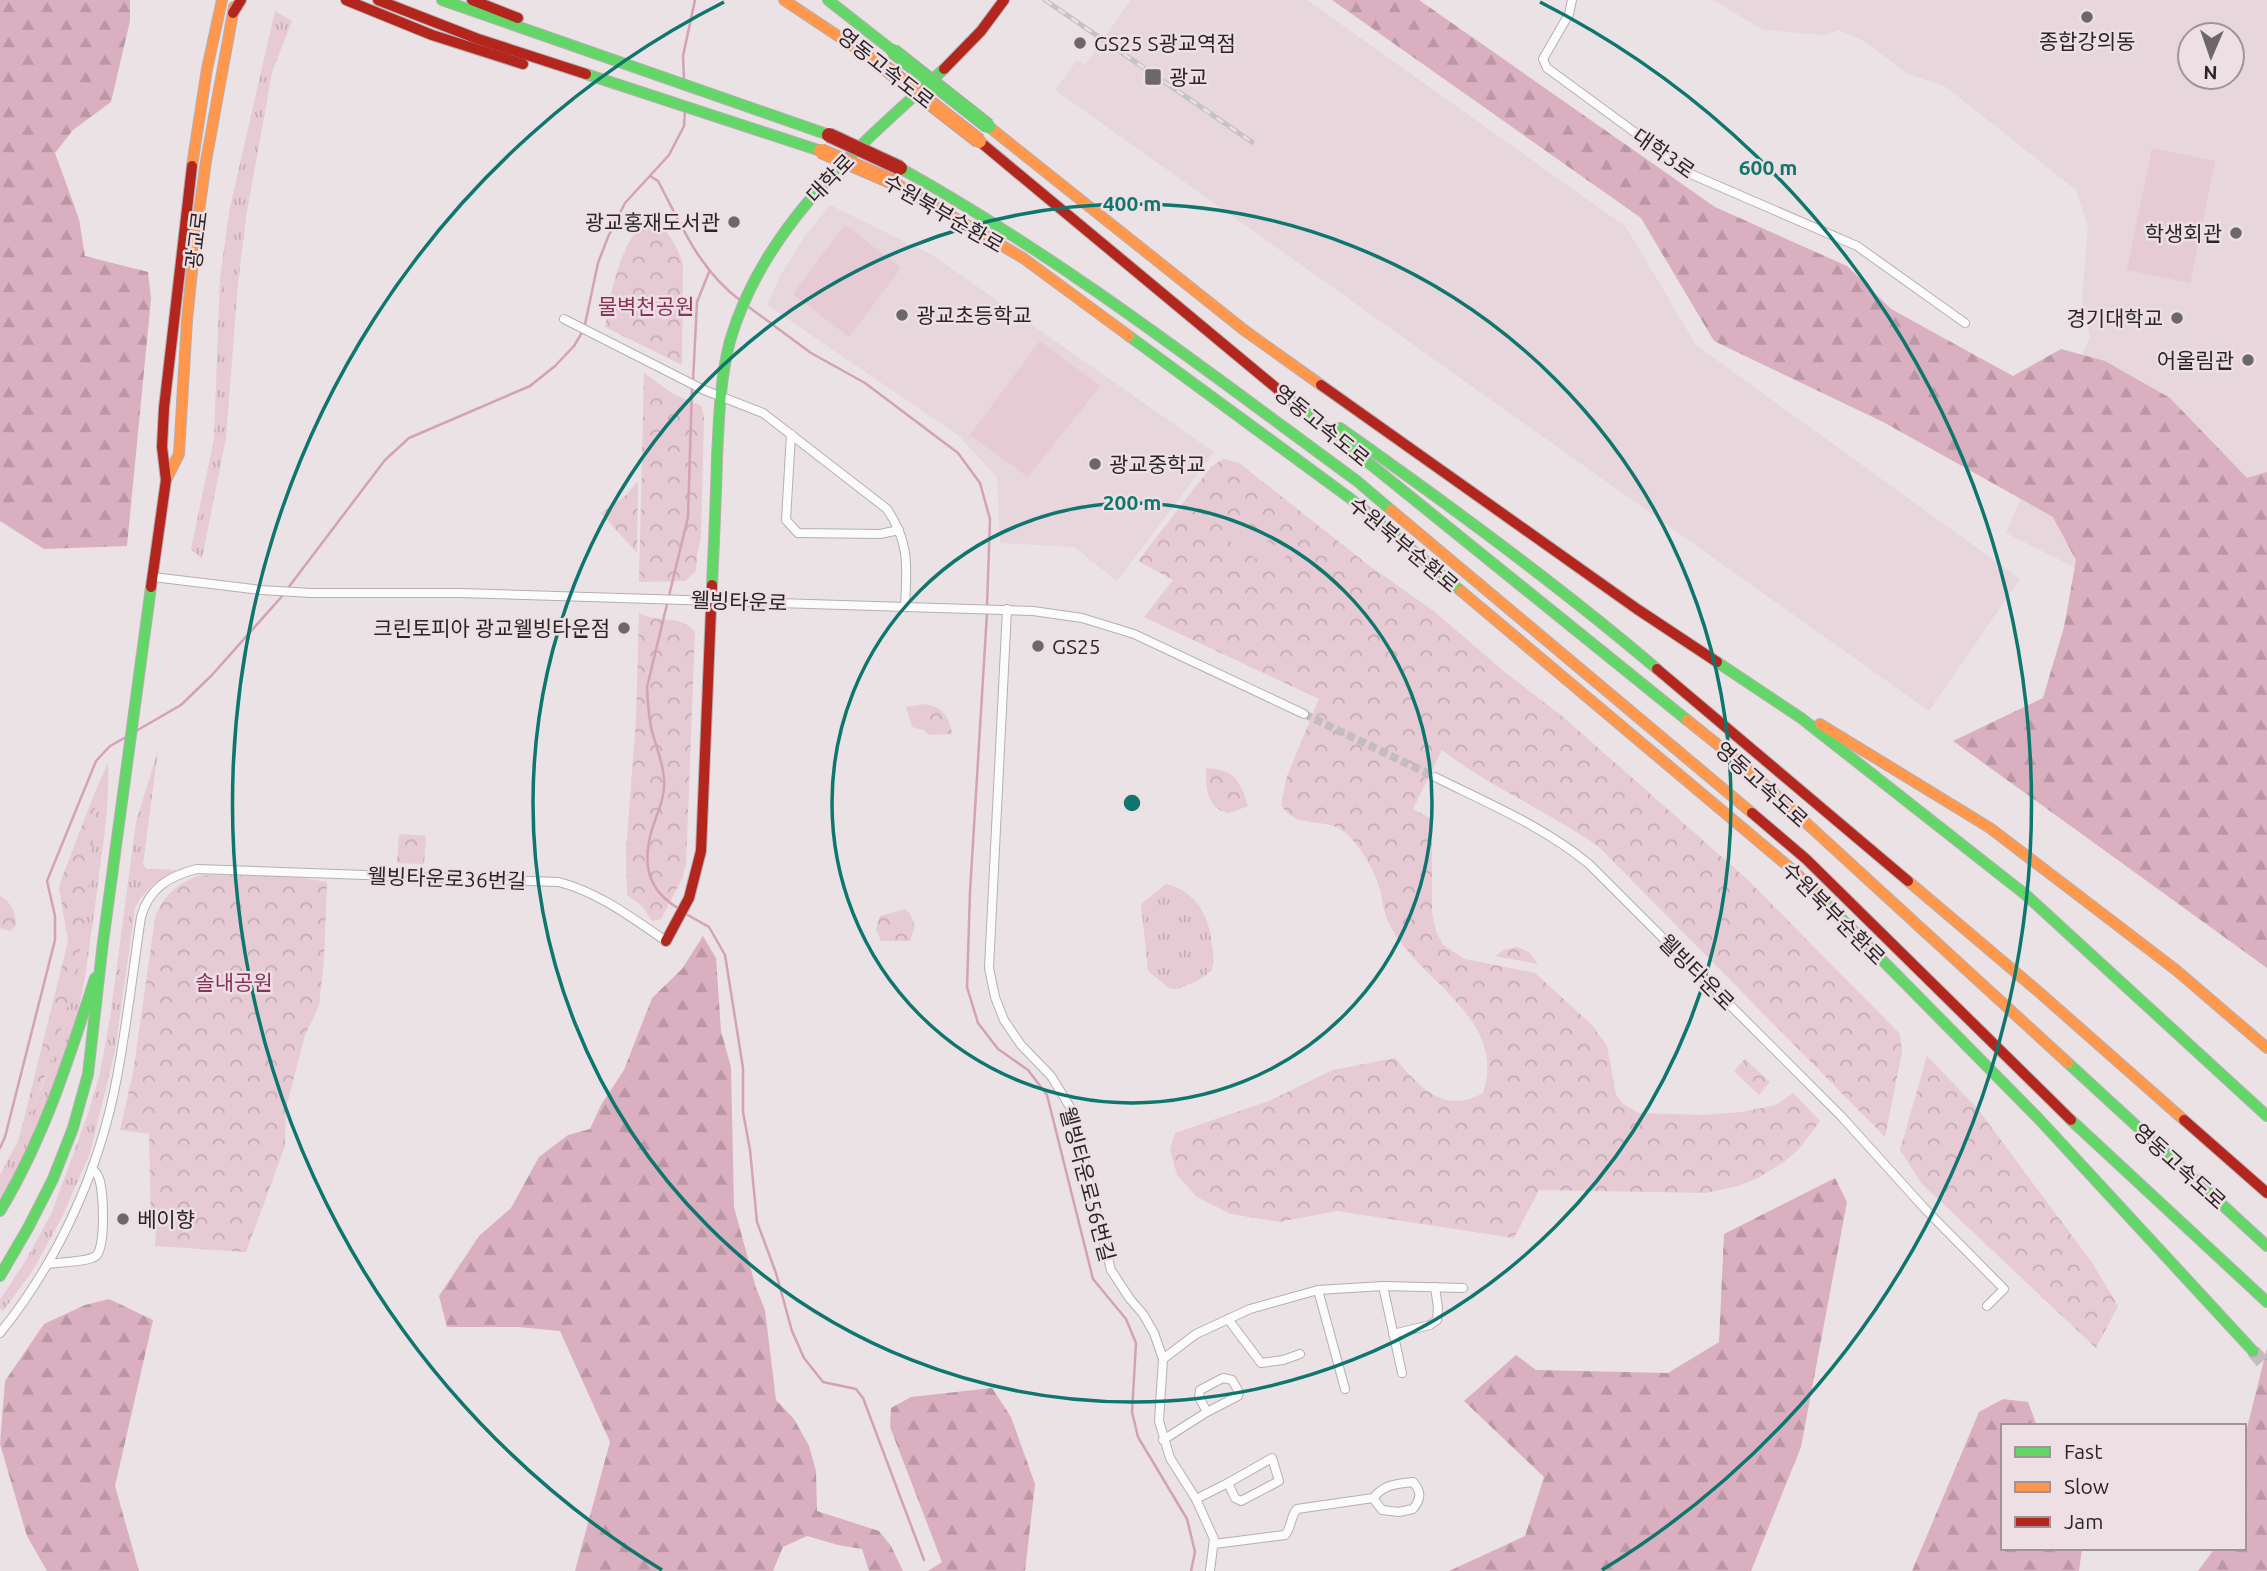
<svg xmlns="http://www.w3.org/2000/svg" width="2267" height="1571" font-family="Ubuntu,'Noto Sans KR',sans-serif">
	<defs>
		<pattern id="grass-tufts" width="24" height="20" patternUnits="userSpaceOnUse" patternTransform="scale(1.75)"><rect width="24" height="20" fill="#e6cad4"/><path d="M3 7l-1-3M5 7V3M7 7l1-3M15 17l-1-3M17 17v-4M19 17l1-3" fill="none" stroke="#c5adb6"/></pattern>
		<pattern id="forest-firs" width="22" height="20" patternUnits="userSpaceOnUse" patternTransform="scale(1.75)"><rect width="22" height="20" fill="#dab0c0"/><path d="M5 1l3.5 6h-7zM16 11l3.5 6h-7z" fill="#bb97a5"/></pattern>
		<pattern id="park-crowns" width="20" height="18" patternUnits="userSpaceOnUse" patternTransform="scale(1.75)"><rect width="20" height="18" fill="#e6cad4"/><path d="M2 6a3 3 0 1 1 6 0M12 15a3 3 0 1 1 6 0" fill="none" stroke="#c5adb6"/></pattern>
	</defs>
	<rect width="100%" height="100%" fill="#eae2e5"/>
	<g fill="#e7d6dc" fill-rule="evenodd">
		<polygon points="1131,0 1307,0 1626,227 1696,345 2020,579 1929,711 1055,90 1077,60 1085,65"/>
		<path d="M1713,0h554v664l-261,-131 84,-196 -8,-38 6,-72 -12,-37 -130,-103 -38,-13 -47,-35 -23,-9 -11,5 -64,-5zM2190,35h42v42h-42z"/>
		<polygon points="830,205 932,255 1214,452 1117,581 1074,547 1000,543 997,477 958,435 767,305 780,276 805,236"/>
	</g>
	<g fill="url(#grass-tufts)">
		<polygon points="275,11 292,21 272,72 246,217 238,283 226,437 202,559 191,549 214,439 220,279 229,212"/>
		<path d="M158,751l-15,113 4,5 30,1c-19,9 -32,19 -42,38l-20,143 -25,102 -28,64 -29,53 -30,41 -3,-3v-8l26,-40 26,-48 36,-98 12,-41 10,-55 26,-196z"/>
		<path d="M108,763c2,43 -6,86 -11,128 -6,41 -10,82 -19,122 -15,65 -44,128 -78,186v-24l18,-34 4,-14 22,-45 24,-78 17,-91 10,-121z"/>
		<path d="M1166,884c30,7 44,33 46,62 1,6 3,16 0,22 -4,10 -28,19 -37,21l-6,-1 -21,-17 -7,-67z"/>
	</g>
	<g fill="url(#forest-firs)">
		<polygon points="0,0 130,0 130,21 111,102 73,130 55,153 79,219 85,256 148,272 151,299 127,546 44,549 0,521"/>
		<polygon points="1332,0 1419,0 1715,207 1847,266 1891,309 2013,376 2061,349 2105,361 2170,398 2247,478 2267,472 2267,968 1953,741 2043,698 2064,627 2076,560 2053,517 1885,423 1714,341 1641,218"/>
		<polygon points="703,936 716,958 721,1031 731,1067 734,1207 756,1288 765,1310 776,1400 794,1419 809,1446 816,1471 817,1511 879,1531 891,1546 903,1571 869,1571 862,1549 838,1545 807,1536 783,1547 773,1571 575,1571 610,1442 560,1331 519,1327 447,1327 439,1296 479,1236 511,1208 539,1157 568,1135 590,1129 601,1105 624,1070 652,998 682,969"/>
		<polygon points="1835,1178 1847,1202 1801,1447 1751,1571 1449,1571 1525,1536 1544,1477 1464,1401 1516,1355 1536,1370 1668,1373 1719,1342 1724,1234"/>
		<polygon points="109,1299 153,1320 115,1486 139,1571 47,1571 27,1536 0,1444 5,1381 44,1324 85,1305"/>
		<polygon points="2267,1348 2267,1571 2198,1571 2215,1548 2244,1548 2244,1440"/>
		<polygon points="992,1388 1011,1417 1035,1484 1025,1571 928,1571 942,1562 890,1427 891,1408 911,1397"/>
		<polygon points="2003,1399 2028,1402 2037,1426 2003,1426 2003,1548 2082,1548 2079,1571 1912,1571 1979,1412"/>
	</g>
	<g fill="url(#park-crowns)">
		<path d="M652,212c12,16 26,33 31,53l-1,100 -77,-38c7,-42 15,-84 47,-115z"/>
		<polygon points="644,373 673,394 701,406 704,417 701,537 697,555 696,571 685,581 639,582"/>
		<path d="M1223,459l16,4 128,101 68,48 72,62 55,42 186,164 152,154 2,18 -17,85 -286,-290c-50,-35 -107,-59 -157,-97l-29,59 19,10v94l4,18 7,14 22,14 70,14 57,52 15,21 9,49 7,9 16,9 65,2 38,-3 34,-7 17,-12 27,28 -21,28 -15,13 -26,16 -20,8 -32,7 -167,-3 -25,48 -177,-27 -58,11 -48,-8 -34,-17 -20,-22 -7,-26 5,-16 94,-32 64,-31 62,-12c24,29 49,57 88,35 25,-74 -63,-112 -91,-164 -7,-12 -9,-23 -11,-36 -5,-20 -17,-41 -31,-56 -21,-24 -51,-4 -69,-32l6,-29 32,-77 -175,-82 29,-37 -35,-19 73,-94z"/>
		<polygon points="638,481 637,553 601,513 624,497"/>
		<path d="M639,613c22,12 37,0 56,18l-9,233 -4,15 -21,40 -9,2 -10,-15 -15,-11 -1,-44 10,-131z"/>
		<path d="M925,704c17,3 25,13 27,30l-23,1 -5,-5 -12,-3 -6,-20z"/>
		<path d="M1206,768c29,2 34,12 42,38l-19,7c-23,-4 -23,-26 -23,-45z"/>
		<path d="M95,792c-3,114 -20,234 -73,335l46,-186 -9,-53 2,-8z"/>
		<polygon points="399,834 426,836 424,864 397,863"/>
		<path d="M201,875l90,1 36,6 -3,77 -5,47 -14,29 -19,73 -1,38 -39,106 -91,-6 1,-18 -5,-6 -2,-88 -29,-4 13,-57 22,-155c8,-23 23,-35 46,-43z"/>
		<path d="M0,896c11,5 16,18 16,30l-6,5 -10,-3z"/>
		<polygon points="905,909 910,914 915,926 910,941 881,941 876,929 880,916"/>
		<polygon points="1517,947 1529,952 1538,964 1495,956 1504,950"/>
		<polygon points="1927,1056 1977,1108 2093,1264 2118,1306 2096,1348 1922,1184 1900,1150"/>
		<polygon points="1745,1059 1770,1082 1759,1095 1734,1071"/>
	</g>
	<g fill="#e6cad4">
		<polygon points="2152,148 2215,161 2190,283 2127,270"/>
		<polygon points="845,225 901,268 849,337 793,294"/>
		<polygon points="1040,341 1100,386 1028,477 970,435"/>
		<polygon points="1231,515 1268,541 1256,559 1219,534"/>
		<polygon points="1272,544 1287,555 1274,571 1260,561"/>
	</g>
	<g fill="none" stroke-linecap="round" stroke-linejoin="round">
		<g stroke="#d4a2b5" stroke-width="2.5">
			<polyline points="684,79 683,56 695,0"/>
			<path d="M650,176l8,5c24,45 41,89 83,120"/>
			<polyline points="746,305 811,353 865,383 958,453 980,483 990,519 987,606"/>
			<polyline points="693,381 697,302 709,272"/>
			<polyline points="288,588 385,460 409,438 530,386 555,366 574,346 584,329 598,263 608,237 625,203 669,155 684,126 685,110"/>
			<polyline points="987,613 970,892 967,987 978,1023 998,1049 1028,1070 1047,1095 1093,1279 1126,1319 1136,1343 1132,1412 1138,1437 1187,1519 1195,1552 1191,1571"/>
			<polyline points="136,731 181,705 212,675 284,594"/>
			<path d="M681,910c-27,-15 -38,-36 -32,-68 3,-22 17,-39 15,-63 -1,-17 -8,-32 -12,-48 -4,-15 -4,-29 -5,-44l41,-170 4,-130"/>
			<polyline points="686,914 709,927 725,955 743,1068 743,1112 750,1150 757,1222 776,1273 792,1331 804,1358 823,1382 856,1389 863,1398 924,1560"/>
			<polyline points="0,1148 5,1137 55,940 55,916 47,881 96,761 110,746 128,736"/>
		</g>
		<polyline stroke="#c4bcbf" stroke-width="8" stroke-dasharray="8 4" stroke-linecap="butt" points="1304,714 1435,777"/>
		<polyline stroke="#c4bcbf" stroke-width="14" stroke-dasharray="14 7" stroke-linecap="butt" points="2253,1351 2267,1367"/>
		<g stroke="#b6afb2" stroke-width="10">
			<g id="street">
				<polyline points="1572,0 1569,14 1543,59 1547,68 1693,175 1857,246 1965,323"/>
				<path d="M564,319l140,71 59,23 124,96c23,34 20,58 18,97"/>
				<polyline points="791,434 786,520 798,533 880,534 899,530"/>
				<polyline points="153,577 261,590 311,593 461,593 1033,611 1082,618 1134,634 1304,714"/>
				<polyline points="1007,609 989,968 995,997 1004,1020 1021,1045 1051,1076 1070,1107 1111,1270 1130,1299 1143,1314 1154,1333 1163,1359 1159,1421 1170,1458 1196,1499 1214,1539 1210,1571"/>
				<path d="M1435,777c52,26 108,49 154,87l252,252 85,94 78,79 -17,17"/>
				<path d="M48,1264c12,-2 40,-2 48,-8 10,-9 8,-68 2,-80 -1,-3 -4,-5 -6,-8"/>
				<polyline points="1383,1286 1402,1373"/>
				<polyline points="1318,1290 1345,1389"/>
				<polyline points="1228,1319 1261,1363 1283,1360 1300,1354"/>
				<path d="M0,1333c59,-73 100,-164 117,-256 10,-53 16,-107 24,-160 8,-29 28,-41 56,-48l362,13c41,11 73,36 107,59"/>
				<polyline points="1393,1334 1430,1325 1437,1320 1438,1308 1435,1287"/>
				<polyline points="1163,1359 1196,1334 1250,1309 1318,1290 1383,1286 1463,1288"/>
				<polyline points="1163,1440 1207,1412 1238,1396 1239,1392 1232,1380 1223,1378 1200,1390 1199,1397 1207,1412"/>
				<polygon points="1272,1458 1279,1481 1241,1501 1235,1498 1228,1483"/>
				<polyline points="1196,1499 1228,1483"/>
				<path d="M1214,1544l71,-9c7,-8 5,-18 12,-26l76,-11 9,12 17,2 14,-3c8,-10 9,-17 0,-27 -18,2 -28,2 -40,16"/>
			</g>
		</g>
		<g stroke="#b6afb2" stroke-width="12">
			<g id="fast">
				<polyline points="442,0 829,135"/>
				<polyline points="828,0 893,51"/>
				<polyline points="586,74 821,151"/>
				<path d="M900,168c162,90 308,204 457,313l34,29"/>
				<polyline points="1129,336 1351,499 1461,591"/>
				<polyline points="1281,392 1687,720"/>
				<path d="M1340,428c108,76 216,155 317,241"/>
				<path d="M712,585c2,-43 4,-85 5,-128 2,-39 3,-78 13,-116 33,-115 129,-195 214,-272"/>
				<polyline points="1717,662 1801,718 2026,895 2267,1116"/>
				<polyline points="1816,893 2038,1118 2253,1351"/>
				<polyline points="2068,1063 2267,1246"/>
				<polyline points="2071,1120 2267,1302"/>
				<path d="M0,1211c44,-73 69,-152 95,-233"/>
				<polyline points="0,1276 28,1228 53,1179 73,1128 88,1074 103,942 151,587"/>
			</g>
		</g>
		<g stroke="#b6afb2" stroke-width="12">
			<g id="slow">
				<polyline points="784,0 883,66"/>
				<polyline points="988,126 1244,330 1321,385"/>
				<polyline points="192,166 207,69 222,0"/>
				<polyline points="895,183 1023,258 1129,336"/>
				<polyline points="166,480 179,454 187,320 195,241 206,161 234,7"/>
				<polyline points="1391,510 1752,813"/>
				<polyline points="1461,591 1795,872 1816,893"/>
				<polyline points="1687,720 1743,765 2068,1063"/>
				<polyline points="1820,724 1990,828 2176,970 2267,1048"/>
				<polyline points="1908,881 2040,993 2184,1120"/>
			</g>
		</g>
		<g stroke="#b6afb2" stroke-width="12">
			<g id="jam">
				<polyline points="346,0 432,35 523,64"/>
				<polyline points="378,0 478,39 586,74"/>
				<polyline points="472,0 518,18"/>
				<polyline points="233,13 241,0"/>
				<polyline points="944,69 981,31 1004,0"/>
				<polyline points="979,141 1281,392"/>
				<polyline points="1321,385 1637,609 1717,662"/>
				<polyline points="151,587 166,480 162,447 164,408 192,166"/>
				<polyline points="1657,669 1908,881"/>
				<polyline points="1752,813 1806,859 2071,1120"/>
				<polyline points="666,941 689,898 701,851 712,585"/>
				<polyline points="2184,1120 2267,1193"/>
			</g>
		</g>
		<use href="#street" stroke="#fcfbfb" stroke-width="8"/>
		<use href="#fast" stroke="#63d668" stroke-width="10"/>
		<use href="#slow" stroke="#ff974d" stroke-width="10"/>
		<use href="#jam" stroke="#b3261e" stroke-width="10"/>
		<g stroke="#c5c3c3" stroke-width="5">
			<polyline id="rail" points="1045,0 1252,142"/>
		</g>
		<use href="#rail" stroke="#eddfe4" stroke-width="2.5" stroke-dasharray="8" stroke-linecap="butt"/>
		<g stroke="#b1a1a7" stroke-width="16" stroke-linecap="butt">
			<polyline id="fast-bridge" points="893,51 988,126"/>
		</g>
		<g stroke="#b1a1a7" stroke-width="16" stroke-linecap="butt">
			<g id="slow-bridge">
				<polyline points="883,66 979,141"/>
				<polyline points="821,151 895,183"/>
			</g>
		</g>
		<g stroke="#b1a1a7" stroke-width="16" stroke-linecap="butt">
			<polyline id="jam-bridge" points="829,135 900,168"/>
		</g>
		<use href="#fast-bridge" stroke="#63d668" stroke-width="14"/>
		<use href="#slow-bridge" stroke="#ff974d" stroke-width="14"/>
		<use href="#jam-bridge" stroke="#b3261e" stroke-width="14"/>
	</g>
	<g fill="none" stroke="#0f766e" stroke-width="3.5">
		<circle cx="1132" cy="803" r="300"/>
		<circle cx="1132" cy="803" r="599"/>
		<path d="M662 1570A899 899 0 0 1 724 2M1540 2A899 899 0 0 1 1602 1570"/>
	</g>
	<g fill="#6d676a" stroke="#eddfe4" stroke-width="2.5">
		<circle cx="2087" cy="17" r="7"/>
		<circle cx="1080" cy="43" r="7"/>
		<rect x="1144" y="68" width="18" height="18" rx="3.5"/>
		<circle cx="734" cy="222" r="7"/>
		<circle cx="2236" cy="233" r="7"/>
		<circle cx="902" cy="315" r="7"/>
		<circle cx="2177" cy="318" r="7"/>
		<circle cx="2248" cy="360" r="7"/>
		<circle cx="1095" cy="464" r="7"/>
		<circle cx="624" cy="628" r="7"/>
		<circle cx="1038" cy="646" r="7"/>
		<circle cx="123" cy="1219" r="7"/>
	</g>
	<g text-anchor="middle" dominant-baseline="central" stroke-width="5" stroke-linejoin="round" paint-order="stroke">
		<g font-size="21" fill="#2a2527" stroke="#eddfe4" text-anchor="start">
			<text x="2087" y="41" text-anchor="middle">종합강의동</text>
			<text x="1094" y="43">GS25 S광교역점</text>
			<text x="1169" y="77">광교</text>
			<text x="720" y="222" text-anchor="end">광교홍재도서관</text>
			<text x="2222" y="233" text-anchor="end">학생회관</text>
			<text x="916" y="315">광교초등학교</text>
			<text x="2163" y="318" text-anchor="end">경기대학교</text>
			<text x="2234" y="360" text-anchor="end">어울림관</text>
			<text x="1109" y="464">광교중학교</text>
			<text x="610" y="628" text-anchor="end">크린토피아 광교웰빙타운점</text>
			<text x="1052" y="646">GS25</text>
			<text x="137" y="1219">베이향</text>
		</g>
		<g font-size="21" fill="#2a2527" stroke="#eddfe4">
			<text transform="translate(886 68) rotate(38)">영동고속도로</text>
			<text transform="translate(1664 153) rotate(35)">대학3로</text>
			<text transform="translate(830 178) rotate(-46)">대학로</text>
			<text transform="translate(944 213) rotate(30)">수원북부순환로</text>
			<text transform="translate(196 240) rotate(-83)">광교로</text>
			<text transform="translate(1322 425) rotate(39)">영동고속도로</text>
			<text transform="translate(1404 544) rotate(40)">수원북부순환로</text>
			<text transform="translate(739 601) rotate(2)">웰빙타운로</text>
			<text transform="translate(1762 784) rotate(42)">영동고속도로</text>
			<text transform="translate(447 878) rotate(2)">웰빙타운로36번길</text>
			<text transform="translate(1834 913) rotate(45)">수원북부순환로</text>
			<text transform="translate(1697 972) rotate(45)">웰빙타운로</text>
			<text transform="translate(2180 1166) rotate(42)">영동고속도로</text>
			<text transform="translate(1088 1184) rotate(75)">웰빙타운로56번길</text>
		</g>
		<g font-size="21" fill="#873459" stroke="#eddfe4">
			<text x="646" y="306">물벽천공원</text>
			<text x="234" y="982">솔내공원</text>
		</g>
	</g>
	<circle cx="1132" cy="803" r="10" fill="#0f766e" stroke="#eddfe4" stroke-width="3.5"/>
	<g font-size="21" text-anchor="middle" font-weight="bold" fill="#0f766e" stroke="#eddfe4" stroke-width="5" stroke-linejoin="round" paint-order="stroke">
		<text x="1768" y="175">600 m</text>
		<text x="1132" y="211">400 m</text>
		<text x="1132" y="510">200 m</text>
	</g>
	<rect x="2001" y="1424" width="245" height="126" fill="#eddfe4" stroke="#9f9598" stroke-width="2"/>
	<rect x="2015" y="1447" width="35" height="10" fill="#63d668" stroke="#9f9598" stroke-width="2"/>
	<text x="2064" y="1459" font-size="21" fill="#2a2527">Fast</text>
	<rect x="2015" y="1482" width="35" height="10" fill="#ff974d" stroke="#9f9598" stroke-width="2"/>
	<text x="2064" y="1494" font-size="21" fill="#2a2527">Slow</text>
	<rect x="2015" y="1517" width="35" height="10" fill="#b3261e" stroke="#9f9598" stroke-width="2"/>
	<text x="2064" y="1529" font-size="21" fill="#2a2527">Jam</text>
	<g transform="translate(2211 56) rotate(182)"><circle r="33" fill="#eddfe4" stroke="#9f9598" stroke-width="2"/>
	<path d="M0-5L12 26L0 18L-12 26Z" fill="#6d676a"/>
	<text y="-10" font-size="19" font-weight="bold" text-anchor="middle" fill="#2a2527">N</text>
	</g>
</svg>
